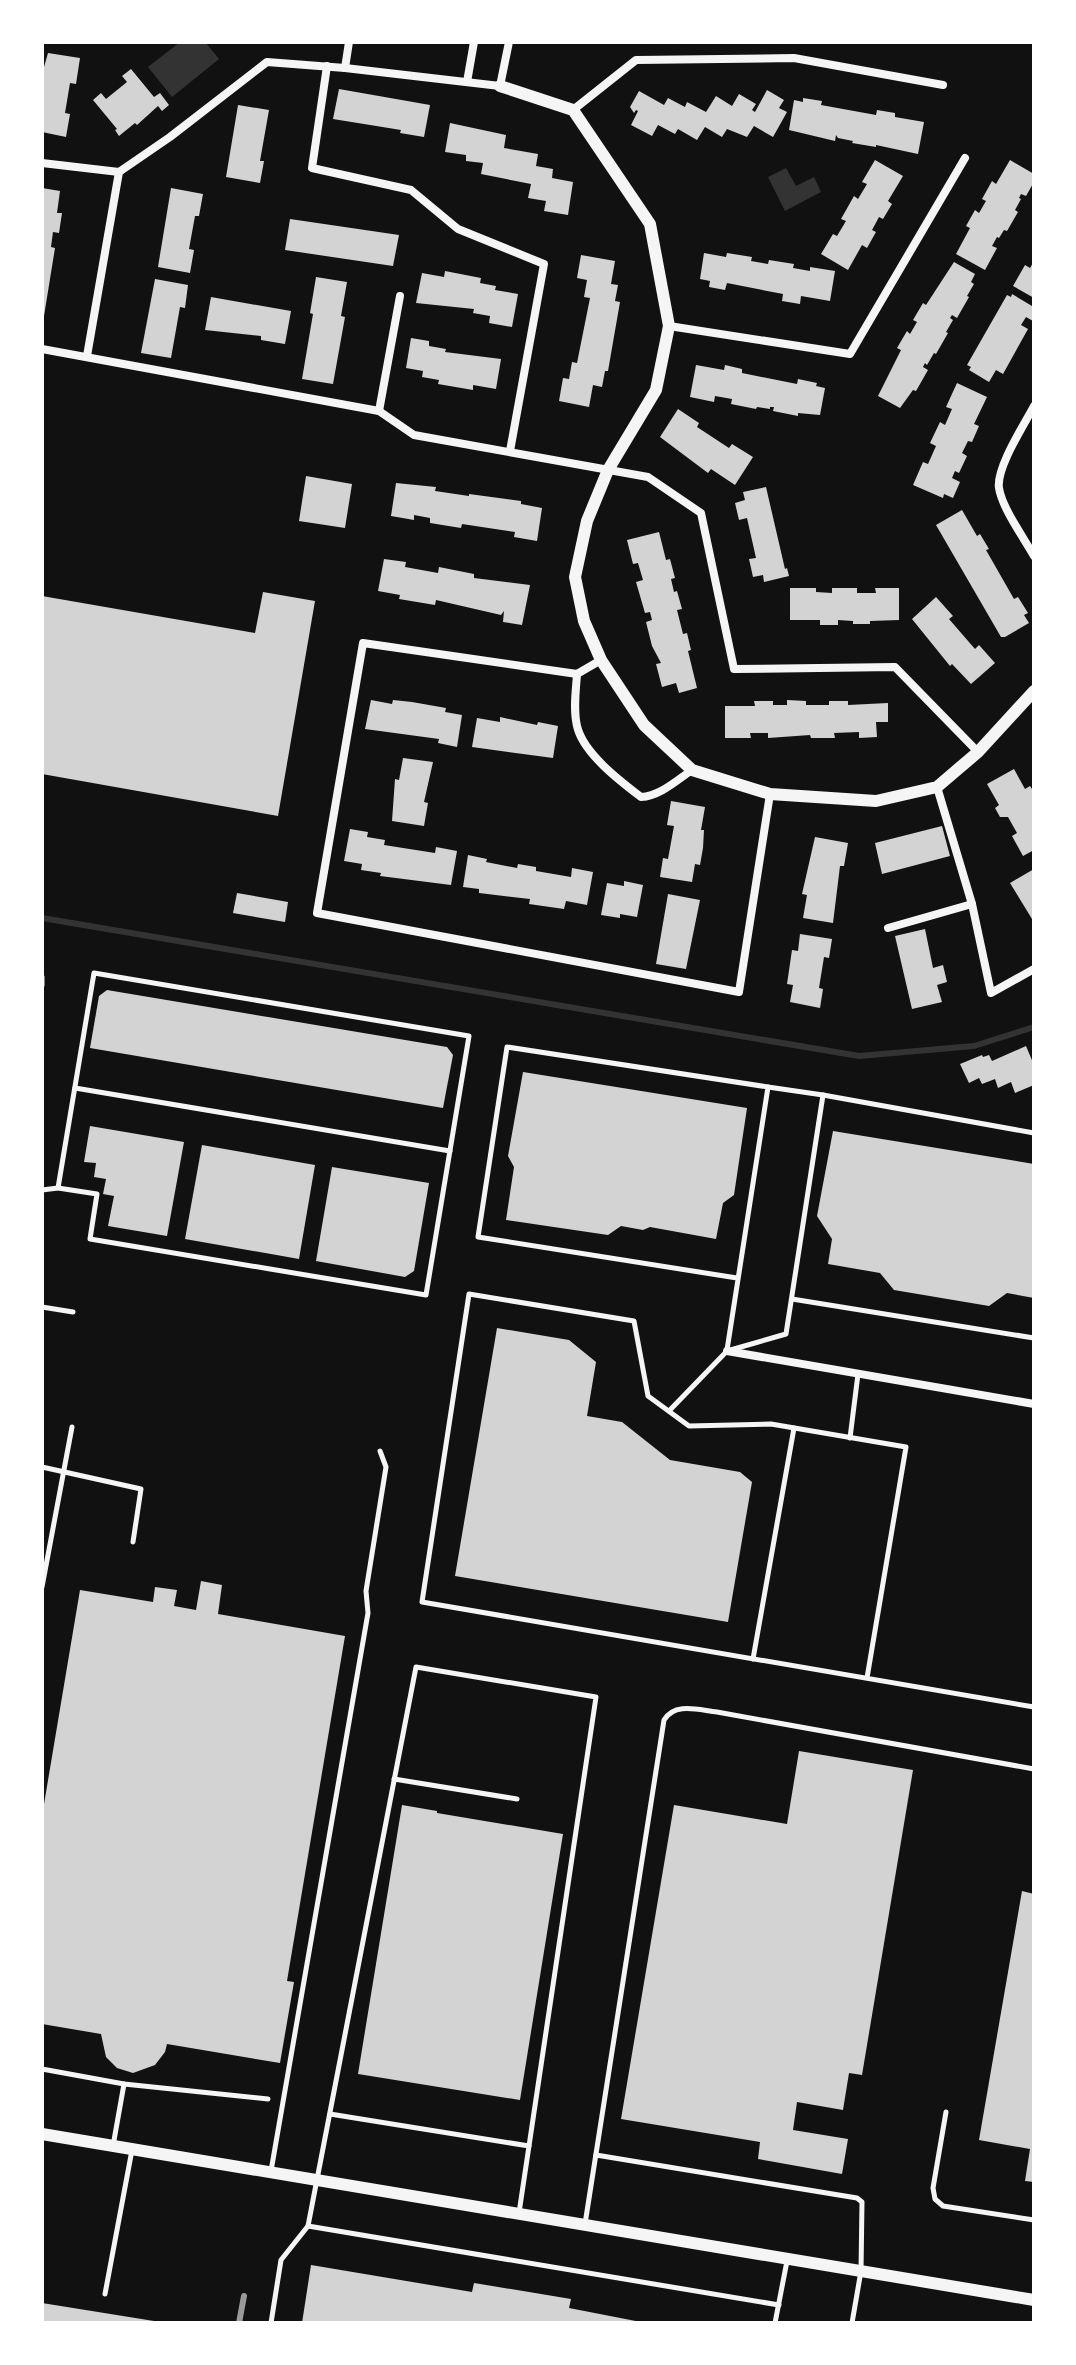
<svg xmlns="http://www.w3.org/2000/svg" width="1076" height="2365" font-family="Manrope,sans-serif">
	<rect width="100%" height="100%" fill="#111"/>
	<g fill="#333">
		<polygon points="180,42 205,42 219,59 172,97 148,67"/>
		<polygon points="786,168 796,186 814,177 821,192 785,211 768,177"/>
	</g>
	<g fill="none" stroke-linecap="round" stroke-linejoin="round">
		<polyline stroke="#333" stroke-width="6" points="42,918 859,1056 974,1046 1034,1027"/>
	</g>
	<g fill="#d3d3d3">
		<polygon points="48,53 80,58 76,84 70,83 65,113 70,114 66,137 42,132 42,74"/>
		<polygon points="131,69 154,97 160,93 169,105 162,111 158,106 137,125 135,123 119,136 115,130 117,129 93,100 101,93 106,99 127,82 122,76"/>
		<polygon points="339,89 430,105 424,137 400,133 401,130 333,119"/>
		<polygon points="767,90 784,100 779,108 787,112 773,137 754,126 747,137 727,129 722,137 705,127 697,140 678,129 675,134 658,125 652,136 631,125 638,111 636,110 634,113 630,107 639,91 664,105 668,98 685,107 687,102 706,112 716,96 732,106 739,94 756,104 752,110 755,112"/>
		<polygon points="803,98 822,101 821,105 876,115 877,110 895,113 895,117 924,122 918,154 876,145 876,147 852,143 853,141 838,138 836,135 835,141 789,130 794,100 803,102"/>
		<polygon points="238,105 269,110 260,161 264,161 260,183 226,177"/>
		<polygon points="450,123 506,135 504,148 538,154 536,166 553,169 552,178 573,182 568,215 544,211 546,201 528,198 531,184 481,174 483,163 466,161 466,155 445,152"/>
		<polygon points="875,160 903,176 888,201 892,204 883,219 879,217 872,230 876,232 867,248 862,245 848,270 821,254 833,234 837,236 846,221 841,219 854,196 858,199 867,184 862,182"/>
		<polygon points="1010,160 1034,174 1034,182 1026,196 1021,194 1019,198 1021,199 1015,210 1018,212 1007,231 1004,230 999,238 997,237 992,246 997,248 985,270 956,254 970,228 966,226 975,210 979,213 986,201 982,199 992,181 996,184"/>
		<polygon points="42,188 60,191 57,213 62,213 59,233 53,232 51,247 55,248 44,316"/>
		<polygon points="171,188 203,194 199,216 195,216 189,249 194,250 190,273 158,267"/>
		<polygon points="290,219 399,235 393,266 285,250"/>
		<polygon points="704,253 726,257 727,253 752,257 751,261 768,264 769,260 794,264 793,268 810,271 810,267 835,271 830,301 801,296 800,304 782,301 783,294 727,283 725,290 709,287 710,281 700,279"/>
		<polygon points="581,255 615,261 611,284 618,285 615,301 620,302 608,371 605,371 602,387 593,385 589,407 559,401 563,378 569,379 572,362 577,363 590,298 584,297 587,280 577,278"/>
		<polygon points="1034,261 1034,298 1013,286 1025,265 1030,268"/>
		<polygon points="954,262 975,274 971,282 974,284 967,296 969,297 957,318 952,315 950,318 953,320 946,332 948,333 936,354 934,353 927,365 925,363 923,367 928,370 916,391 913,390 900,408 878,396 901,350 897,348 907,331 910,334 917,322 913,320 923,303 926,305"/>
		<polygon points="445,271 481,278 480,283 496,286 495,290 518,294 512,327 489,323 490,316 473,313 474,309 416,303 422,273 444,277"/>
		<polygon points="316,277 347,282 341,316 345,317 333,384 302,379 313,314 310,313"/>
		<polygon points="155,279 188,285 185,308 180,307 171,358 141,353"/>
		<polygon points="1012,294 1032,306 1034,319 1033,321 1026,317 1021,325 1028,329 1003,374 996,370 989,382 969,370 971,367 967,365 1007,295 1011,297"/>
		<polygon points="211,297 291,311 285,344 261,340 261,336 205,330"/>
		<polygon points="411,338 429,341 429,346 446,349 445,352 501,359 496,389 473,385 473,390 438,384 439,380 422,377 423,371 406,368"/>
		<polygon points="696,365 724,370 725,365 742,369 742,373 797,384 798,379 817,383 816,386 825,388 820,415 798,413 798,416 773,411 774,407 770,407 770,409 757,407 756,409 731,404 732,399 715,396 714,402 690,397"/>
		<polygon points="957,383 987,397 974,424 979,426 972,442 968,441 962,453 967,456 959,473 955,471 952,478 960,482 953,498 944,494 943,498 913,485 923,462 928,464 936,446 930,443 940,422 945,425 952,409 946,407"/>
		<polygon points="678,409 699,423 697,427 729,448 732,444 753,457 735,485 711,469 708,473 660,437"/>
		<polygon points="306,476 352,484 345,528 299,521"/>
		<polygon points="396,483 436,487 435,491 469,496 469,494 521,501 521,504 542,508 537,541 514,537 515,532 462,524 461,528 430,523 430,518 414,515 414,520 391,516"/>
		<polygon points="766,487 785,569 787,568 789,576 764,582 763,575 753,577 749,559 756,558 747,518 739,520 735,503 745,500 743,492"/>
		<polygon points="962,510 977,536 980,534 989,549 986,550 1014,599 1018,597 1028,613 1024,615 1029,623 1005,637 1001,637 936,525"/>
		<polygon points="659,532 666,560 670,559 675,578 671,579 674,592 677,591 682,609 677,610 683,634 687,633 691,650 688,651 697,688 679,693 676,683 662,687 656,664 661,663 652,646 646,622 652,620 650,612 645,613 636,582 643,580 638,563 633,564 627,540"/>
		<polygon points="384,559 406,562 405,567 438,573 439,567 474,574 474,578 530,585 522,625 503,622 504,611 501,615 436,600 435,605 399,599 400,595 378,591"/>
		<polygon points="790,588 816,588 816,592 832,593 832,588 857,588 857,593 876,593 875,588 899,588 899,620 870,621 870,624 853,624 853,621 838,620 838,625 820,625 820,620 790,620"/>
		<polygon points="263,592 315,601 278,816 42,774 42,596 255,633"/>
		<polygon points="936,597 953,616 949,619 975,649 979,645 995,663 971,684 952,664 950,666 912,619"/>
		<polygon points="371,700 392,704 393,700 412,702 446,708 445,712 462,715 457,747 438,743 439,739 365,729"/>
		<polygon points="787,700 806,701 806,705 829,705 829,701 848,701 848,705 888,703 888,722 876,722 877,737 859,738 859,732 834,733 835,738 811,738 810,735 768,738 768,733 750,733 751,738 725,738 725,706 755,706 754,701 773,701 773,705 787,705"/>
		<polygon points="500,717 537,725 538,722 558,726 553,758 472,747 477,718 500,722"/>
		<polygon points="403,758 433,762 424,802 428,803 424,826 392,821 395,779 399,780"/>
		<polygon points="1014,769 1025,789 1030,786 1034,792 1034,850 1023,856 1012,836 1017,833 1008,817 1000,817 995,808 999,805 987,784"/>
		<polygon points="671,801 705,807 701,830 704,830 703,848 700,865 695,864 692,882 660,877 663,858 668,859 674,826 667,825"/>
		<polygon points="942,826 950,856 882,874 875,843"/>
		<polygon points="350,829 368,832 367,837 385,840 384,845 435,853 436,847 457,851 451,885 380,876 381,873 361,870 362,864 344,861"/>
		<polygon points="815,837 848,843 844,866 840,866 833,923 803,918 807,895 802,894"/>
		<polygon points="468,855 487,859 486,862 517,868 518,864 536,867 536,871 571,877 572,868 593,872 587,905 566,901 564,909 529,904 530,899 479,893 479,889 463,887"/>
		<polygon points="1034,869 1034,918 1032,919 1010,883"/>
		<polygon points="624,881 643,885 637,917 620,914 620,918 601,915 607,883 624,886"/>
		<polygon points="237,893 288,902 285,922 233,913"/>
		<polygon points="668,894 700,900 686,969 656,964"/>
		<polygon points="925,929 933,968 943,965 947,982 937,985 942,1002 912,1009 895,936"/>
		<polygon points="800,934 832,939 829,958 824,957 819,988 823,989 820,1008 790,1002 793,985 787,984 792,950 798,951"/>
		<polygon points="107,990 447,1047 453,1055 443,1108 90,1048 99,996"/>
		<polygon points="1026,1046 1034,1065 1034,1085 1015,1093 1011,1082 998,1088 995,1079 982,1084 979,1078 969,1083 960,1064 982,1055 983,1057 989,1055 992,1061"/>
		<polygon points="523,1072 747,1108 734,1195 723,1203 716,1239 650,1227 643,1230 621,1226 608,1235 506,1220 514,1167 508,1156"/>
		<polygon points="90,1126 184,1142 167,1236 108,1226 114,1196 103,1194 106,1179 94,1177 96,1163 84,1162"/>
		<polygon points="833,1131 1034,1164 1034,1298 1007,1293 989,1306 894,1290 880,1273 828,1264 832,1239 817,1216"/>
		<polygon points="202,1145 315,1165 299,1259 185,1239"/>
		<polygon points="332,1167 429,1183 414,1271 405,1277 316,1261"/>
		<polygon points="497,1328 569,1340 596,1362 587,1416 622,1422 670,1460 740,1472 752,1482 728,1622 455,1576"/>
		<polygon points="201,1581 222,1585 218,1614 345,1636 287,1981 294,1982 280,2063 167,2044 165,2052 155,2065 133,2073 117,2068 106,2057 101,2034 42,2024 42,1816 80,1590 153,1602 155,1587 177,1590 174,1606 196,1610"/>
		<polygon points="799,1751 913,1770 862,2075 849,2073 843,2110 797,2102 793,2130 848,2139 842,2174 758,2159 760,2142 621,2119 674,1805 787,1824"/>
		<polygon points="402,1805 437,1811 437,1813 563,1834 520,2100 358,2074"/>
		<polygon points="1022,1891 1034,1894 1034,2182 1025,2181 1030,2149 979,2140"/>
		<polygon points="311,2265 472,2292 474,2283 571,2299 569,2308 646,2323 302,2323"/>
		<polygon points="42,2303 154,2321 154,2323 42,2323"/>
	</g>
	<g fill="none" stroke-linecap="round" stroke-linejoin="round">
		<g stroke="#f5f5f5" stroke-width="5">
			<polyline points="42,977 42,985"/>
			<polyline points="768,1087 823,1095"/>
			<polyline points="75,1088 450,1151"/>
			<polyline points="42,1190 58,1188 97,1194 90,1239 426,1295 469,1036 94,973 58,1188"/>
			<polyline points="792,1299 1034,1338"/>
			<polyline points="42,1307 73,1312"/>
			<polyline points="727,1350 768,1087 507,1047 478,1237 737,1278"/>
			<polyline points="669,1411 727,1351 786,1334 823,1095 1034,1133"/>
			<polyline points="850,1438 858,1374"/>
			<polyline points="42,1467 141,1489 133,1542"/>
			<polyline points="42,1587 72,1427"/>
			<polyline points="753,1659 794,1428"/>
			<path d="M867,1678l39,-231 -135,-23 -82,2 -41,-30 -14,-75 -165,-27 -47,308c204,35 408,70 612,105"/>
			<polyline points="394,1779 517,1799"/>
			<polyline points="42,2069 124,2084 268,2099"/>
			<polyline points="946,2112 933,2188 935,2199 943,2206 1034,2220"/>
			<polyline points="330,2114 529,2146"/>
			<polyline points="113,2146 124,2084"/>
			<polyline points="596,2155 857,2198 862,2202 861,2271 852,2323"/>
			<polyline points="271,2171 368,1613 366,1591 386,1467 380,1451"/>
			<path d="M585,2224l79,-504c11,-18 34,-10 53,-8l317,57"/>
			<polyline points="308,2226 779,2305"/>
			<polyline points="105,2294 132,2150"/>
			<polyline points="271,2323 281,2260 308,2226 416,1667 596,1697 519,2213"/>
			<polyline points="775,2323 787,2261"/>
		</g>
		<g stroke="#f5f5f5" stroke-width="8">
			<polyline points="327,66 312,168 411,190 458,229 544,264 510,451"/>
			<polyline points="345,68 349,42"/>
			<polyline points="467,82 474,42"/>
			<polyline points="573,110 636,60 794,58 943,85"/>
			<polyline points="42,163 119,172 170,137 267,62 345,68 500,86 509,42"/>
			<polyline points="669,326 850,354 965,158"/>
			<polyline points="42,349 379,411 414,435 648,477 701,513 734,669 895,667 978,752"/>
			<polyline points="87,356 119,172"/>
			<path d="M1034,406c-10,19 -38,62 -35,82 3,20 25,50 35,68"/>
			<polyline points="379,411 400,296"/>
			<polyline points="601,660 577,674 363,643 317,913 739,992 770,794"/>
			<path d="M577,674c-1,16 -4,35 0,52 6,27 43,55 64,71 19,-1 36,-17 51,-27"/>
			<polyline points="937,787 972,904 991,993 1034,969"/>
			<polyline points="888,928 972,904"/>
			<polyline points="727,1351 1034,1404"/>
		</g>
		<g stroke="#f5f5f5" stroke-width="12">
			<polyline points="500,86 573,110 650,224 669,326 656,390 608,470 587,521 575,577 584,621 601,660 644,725 692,770 770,794 876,801 937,787 978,752 1034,691"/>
			<polyline points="42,2134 1034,2300"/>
		</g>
		<polyline stroke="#9a9a9a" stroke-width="6" points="239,2323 244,2296"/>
	</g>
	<rect width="1076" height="2365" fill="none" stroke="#ffffff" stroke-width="88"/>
</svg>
